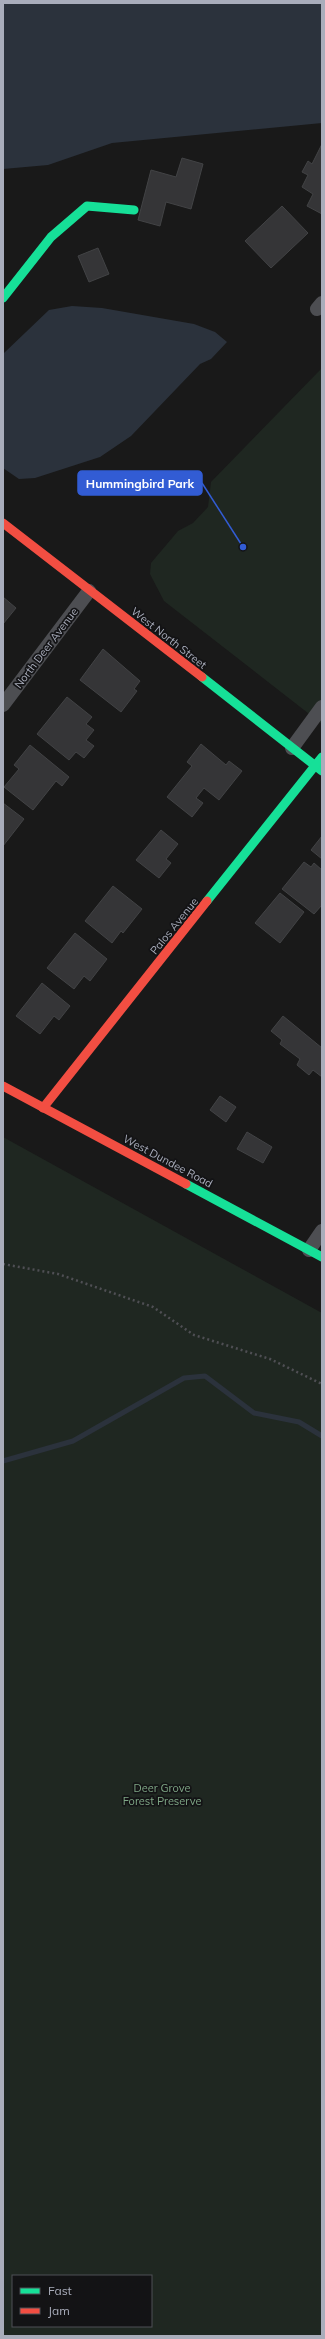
<svg xmlns="http://www.w3.org/2000/svg" width="325" height="2339" font-family="Mulish,sans-serif">
	<rect width="100%" height="100%" fill="#191919"/>
	<g fill="#1f2721" fill-rule="evenodd">
		<polygon points="322,368 322,724 164,601 150,574 151,563 178,531 193,523 208,507 211,482"/>
		<path d="M3,1137l319,176v1023h-319zM13,2276h138v50h-138z"/>
	</g>
	<g fill="#2b323c">
		<polygon points="3,3 322,3 322,123 112,143 48,165 3,169"/>
		<polygon points="72,306 102,308 194,324 215,332 227,342 211,359 200,364 131,436 100,457 35,478 19,479 3,468 3,354 49,310"/>
	</g>
	<g fill="none" stroke-linecap="round" stroke-linejoin="round">
		<polyline stroke="#2b323c" stroke-width="5" points="3,1461 73,1441 184,1378 205,1376 254,1413 299,1422 322,1436"/>
	</g>
	<g fill="#353537" stroke="#424345">
		<polygon points="322,144 322,214 307,206 313,194 302,187 308,175 302,172 308,161 312,164"/>
		<polygon points="182,158 203,164 191,209 166,202 160,226 138,220 151,170 176,177"/>
		<polygon points="282,206 308,233 271,268 245,241"/>
		<polygon points="98,248 109,274 89,282 78,256"/>
		<polygon points="3,597 16,608 3,624"/>
		<polygon points="103,649 140,681 134,689 137,691 121,712 80,680"/>
		<polygon points="67,697 92,717 86,724 94,730 86,740 94,746 84,758 76,752 69,760 37,734"/>
		<polygon points="201,744 226,765 229,761 242,771 219,800 204,788 196,798 203,803 192,817 167,797 192,766 187,762"/>
		<polygon points="30,745 69,777 62,786 56,781 33,810 4,787 19,769 14,765"/>
		<polygon points="3,803 24,819 3,846"/>
		<polygon points="161,830 178,844 166,859 171,863 159,878 136,860"/>
		<polygon points="322,836 322,859 311,850"/>
		<polygon points="304,862 311,867 314,863 322,870 322,905 314,914 282,889"/>
		<polygon points="113,886 142,909 123,933 121,931 112,943 85,921"/>
		<polygon points="280,893 304,912 280,943 255,923"/>
		<polygon points="75,933 107,959 90,981 84,976 74,989 47,968"/>
		<polygon points="42,983 70,1006 59,1020 54,1016 40,1034 16,1016"/>
		<polygon points="283,1016 322,1048 322,1077 313,1070 309,1075 297,1065 300,1059 280,1044 282,1040 271,1031"/>
		<polygon points="220,1096 236,1107 226,1122 210,1110"/>
		<polygon points="247,1132 272,1147 263,1163 237,1149"/>
	</g>
	<g fill="none" stroke-linecap="round" stroke-linejoin="round">
		<polyline stroke="#4f4f54" stroke-width="2.5" stroke-dasharray="2 3" stroke-linecap="butt" points="3,1264 58,1274 153,1307 194,1335 270,1359 322,1384"/>
		<g stroke="#4d4e52" stroke-width="14">
			<polyline points="317,309 322,303"/>
			<polyline points="3,705 89,591"/>
			<polyline points="292,748 322,707"/>
			<polyline points="309,1250 322,1231"/>
		</g>
		<g stroke="#16e098" stroke-width="9">
			<polyline points="3,298 51,237 87,206 134,210"/>
			<polyline points="202,677 322,771"/>
			<polyline points="207,901 322,757"/>
			<polyline points="186,1184 322,1257"/>
		</g>
		<g stroke="#f24e42" stroke-width="9">
			<polyline points="3,523 202,677"/>
			<polyline points="3,1086 186,1184"/>
			<polyline points="43,1108 207,901"/>
		</g>
	</g>
	<g text-anchor="middle" dominant-baseline="central" stroke-width="3.5" stroke-linejoin="round" paint-order="stroke">
		<g font-size="11" fill="#a9adbb" stroke="#131315">
			<text transform="translate(169 638) rotate(38)">West North Street</text>
			<text transform="translate(46 648) rotate(-53)">North Deer Avenue</text>
			<text transform="translate(174 926) rotate(-51)">Palos Avenue</text>
			<text transform="translate(168 1161) rotate(28)">West Dundee Road</text>
		</g>
		<g font-size="11" fill="#7fa786" stroke="#131315">
			<text x="162" y="1788">Deer Grove<tspan x="162" dy="13">Forest Preserve</tspan></text>
		</g>
	</g>
	<path fill="none" stroke="#325cd4" stroke-width="1.5" d="M243 547L202 483"/>
	<circle fill="#325cd4" stroke="#131315" stroke-width="1.5" cx="243" cy="547" r="4"/>
	<rect fill="#325cd4" stroke="#325cd4" stroke-width="1.5" x="78" y="471" width="124" height="24" rx="4"/>
	<g font-size="12" text-anchor="middle" font-weight="bold" fill="#fff">
		<text x="140" y="488">Hummingbird Park</text>
	</g>
	<rect width="325" height="2339" fill="none" stroke="#a9adbb" stroke-width="8"/>
	<rect x="12" y="2275" width="140" height="52" fill="#131315" stroke="#4f5157"/>
	<rect x="20" y="2288" width="20" height="6" fill="#16e098" stroke="#4f5157"/>
	<text x="48" y="2295" font-size="12" fill="#a9adbb">Fast</text>
	<rect x="20" y="2308" width="20" height="6" fill="#f24e42" stroke="#4f5157"/>
	<text x="48" y="2315" font-size="12" fill="#a9adbb">Jam</text>
</svg>
